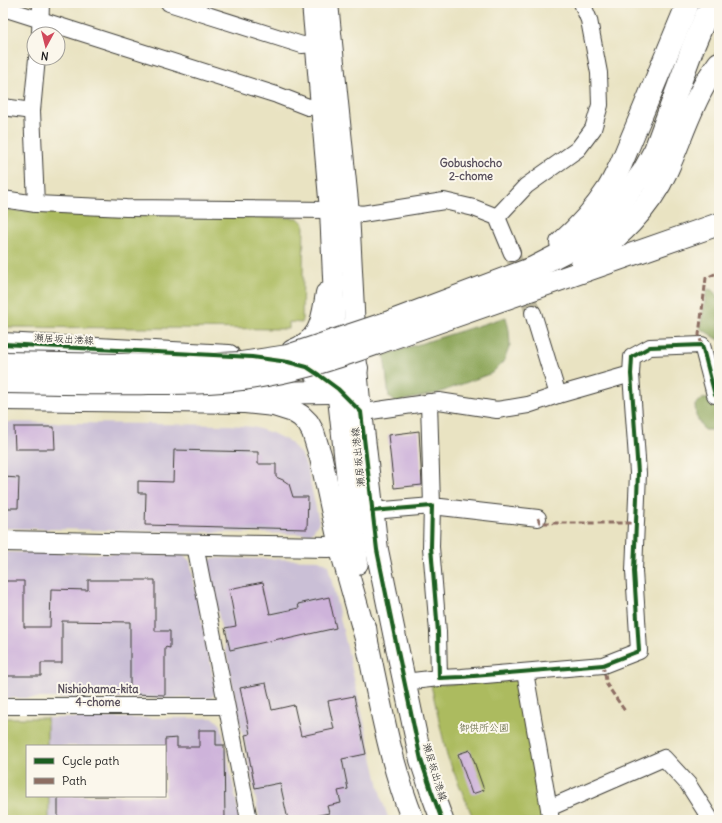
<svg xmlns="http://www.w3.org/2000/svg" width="722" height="823" font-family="Delius,'Klee One',sans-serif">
	<rect width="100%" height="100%" fill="#fbf7ec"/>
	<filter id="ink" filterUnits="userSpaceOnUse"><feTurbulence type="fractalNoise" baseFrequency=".025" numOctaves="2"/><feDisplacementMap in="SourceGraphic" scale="8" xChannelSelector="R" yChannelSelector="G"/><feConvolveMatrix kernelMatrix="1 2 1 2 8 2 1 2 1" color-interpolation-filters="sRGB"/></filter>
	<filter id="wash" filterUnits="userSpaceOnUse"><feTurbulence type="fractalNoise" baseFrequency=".012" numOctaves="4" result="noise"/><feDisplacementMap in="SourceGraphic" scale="16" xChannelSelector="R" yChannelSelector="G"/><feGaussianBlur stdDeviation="0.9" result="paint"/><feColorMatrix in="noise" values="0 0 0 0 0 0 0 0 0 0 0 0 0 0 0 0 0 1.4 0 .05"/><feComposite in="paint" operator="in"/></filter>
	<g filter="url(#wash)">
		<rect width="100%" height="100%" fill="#e9e3c2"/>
		<g fill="#cabfd6">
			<polygon points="3,422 230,425 253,427 272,433 290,442 302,456 307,468 319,522 311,534 3,528"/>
			<polygon points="3,552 183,555 190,561 216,692 211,698 3,698"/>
			<polygon points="213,558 319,560 328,565 382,800 389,820 260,820 208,563"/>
			<polygon points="47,718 214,718 221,725 240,820 49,820 49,796 165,796 165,746 47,746"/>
		</g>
		<g fill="#acbb5e" stroke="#646c3d">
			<polygon points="3,209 20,211 298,218 304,224 302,323 289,322 289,329 3,327"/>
			<polygon points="519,680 545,820 474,820 447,756 431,685"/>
			<polygon points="3,718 47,718 47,746 27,746 27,796 49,796 49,820 3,820"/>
		</g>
		<g fill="#89a355" stroke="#526038">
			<polygon points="707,289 713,290 719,299 719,340 700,328"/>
			<polygon points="506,317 509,330 510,345 504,361 492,373 438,393 396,402 389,397 384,355"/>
			<polygon points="719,398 719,430 704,430 696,416 695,405 702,399"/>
		</g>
		<g id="blocks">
			<g fill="#ceb3da">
				<polygon points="14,427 54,427 55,449 15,449"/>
				<polygon points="419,431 422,485 394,488 388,435"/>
				<polygon points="174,450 258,452 258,464 276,464 276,477 283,480 289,484 293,497 308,497 307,529 145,525 146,493 138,493 138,481 173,482"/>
				<polygon points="3,477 19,478 18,508 3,508"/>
				<polygon points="88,580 155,580 155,631 170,631 170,648 165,647 165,695 130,694 130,622 62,621 62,663 41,663 41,676 5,676 3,581 24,581 24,627 50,627 51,589 88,590"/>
				<polygon points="263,582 270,614 299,608 298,604 329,597 336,628 283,640 283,638 230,650 225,628 236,626 229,589"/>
				<polygon points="266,683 272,710 294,705 301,736 334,729 328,701 354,696 366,754 342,759 348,789 338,791 341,803 327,806 329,813 310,817 310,820 288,820 280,783 255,788 245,735 250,734 240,688"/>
				<polygon points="199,730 216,730 216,745 224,745 225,820 58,820 58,796 165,796 165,739 177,738 177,747 199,747"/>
				<polygon points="470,750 484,790 472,794 458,754"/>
			</g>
		</g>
	</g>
	<g filter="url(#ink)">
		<use href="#blocks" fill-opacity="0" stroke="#3b3a35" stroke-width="1"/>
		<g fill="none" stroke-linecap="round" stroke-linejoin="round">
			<polyline stroke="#c0bba1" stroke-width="16" stroke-dasharray="16 8" stroke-linecap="butt" points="512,253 533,313"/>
			<g stroke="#3b3a35" stroke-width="18">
				<g id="minor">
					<polyline points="169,3 302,45 315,44 327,47"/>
					<polyline points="3,8 277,95 308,107 321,106 333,108"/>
					<polyline points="40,34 41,3"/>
					<polyline points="3,107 32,111"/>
					<polyline points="3,199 36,204 126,208 330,210 349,212 362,214 444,201 474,208 497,217 512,253"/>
					<polyline points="36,204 32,111 37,58"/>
					<polyline points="497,217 526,186 578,149 593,129 600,105 599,73 589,20 582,3"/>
					<polyline points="533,313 558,395"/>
					<polyline points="429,402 432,506 538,518"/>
					<polyline points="351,414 439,401 497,410 528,405 558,395 631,374"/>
					<polyline points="372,511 432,506 431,547 438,632 439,678 462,677 603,665 639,651 634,571 638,473 631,374 632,357 650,347 702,345 715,395"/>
					<polyline points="195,545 249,820"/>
					<polyline points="525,672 551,820"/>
					<polyline points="404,682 439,678"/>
					<polyline points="3,706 226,706"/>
					<polyline points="549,808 664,758 688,784 711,820"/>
				</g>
			</g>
			<g stroke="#3b3a35" stroke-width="22">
				<g id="tertiary">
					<polyline points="312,3 330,210 338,389"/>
					<polyline points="328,3 349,212 357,368 361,412"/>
					<path d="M292,350c29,-11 29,-29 34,-57"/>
					<polyline points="3,541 267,546 328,547 354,545"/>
				</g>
			</g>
			<g stroke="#3b3a35" stroke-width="24">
				<g id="secondary">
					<polyline points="3,344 229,356"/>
					<polyline points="291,363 307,367 319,375 338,389 361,412 377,550 394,633 421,760 431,790 442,820"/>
					<polyline points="338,389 357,563"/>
					<path d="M258,393l71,-1c14,-4 19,-12 28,-24"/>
					<polyline points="3,399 245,402 274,405 293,411 301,416 308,423 313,432 321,458 340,546 367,642"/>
					<path d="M365,627l2,15c13,60 23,121 46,178"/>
				</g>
			</g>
			<g stroke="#3b3a35" stroke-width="24">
				<g id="motorway">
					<path d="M561,243c18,-16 34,-34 47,-54 5,-8 9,-17 13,-25l67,-161"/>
					<path d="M582,264c35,-25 67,-54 85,-94 13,-28 22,-59 38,-86 4,-7 9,-14 14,-21"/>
					<polyline points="387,323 533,268 574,247 610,218 643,172 655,150 693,47 706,16 715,3"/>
					<polyline points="389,339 719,224"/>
				</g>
			</g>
			<use href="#minor" stroke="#fff" stroke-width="16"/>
			<use href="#tertiary" stroke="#fff" stroke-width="20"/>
			<use href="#secondary" stroke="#fff" stroke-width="22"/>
			<use href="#motorway" stroke="#fff" stroke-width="22"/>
			<g stroke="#3b3a35" stroke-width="24" stroke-linecap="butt">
				<g id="motorway-bridge">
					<polyline points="3,363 183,366 241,363 288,356 387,323"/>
					<path d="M3,382c49,1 97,2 146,1 39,0 79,0 118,-8 42,-7 82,-22 122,-36"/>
				</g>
			</g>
			<use href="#motorway-bridge" stroke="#fff" stroke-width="22"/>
			<g stroke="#8d6e63" stroke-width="3" stroke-dasharray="6 3" stroke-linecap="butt">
				<polyline points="702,345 699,335 706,278 719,272"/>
				<polyline points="538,518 540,523 636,523"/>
				<polyline points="603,665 607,685 625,711"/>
			</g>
			<g stroke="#fbf7ec" stroke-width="6">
				<g id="cycleway">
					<polyline points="3,344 252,357 288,362 307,367 319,375 338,389 361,412 377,550 394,633 421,760 431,790 442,820"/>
					<polyline points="372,511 432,506 431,547 438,632 439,678 462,677 603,665 639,651 634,571 638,473 631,374 632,357 650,347 702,345 715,395"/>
				</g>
			</g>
			<use href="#cycleway" stroke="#1b5e20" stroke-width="4"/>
		</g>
	</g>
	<g text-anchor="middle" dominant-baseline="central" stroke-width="4" stroke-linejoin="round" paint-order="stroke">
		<g font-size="10" fill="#1c1c1c" stroke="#fbf7ec">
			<text transform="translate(64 339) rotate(3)">瀬居坂出港線</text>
			<text transform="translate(358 457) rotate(-96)">瀬居坂出港線</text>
			<text transform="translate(435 772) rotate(73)">瀬居坂出港線</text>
		</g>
		<g font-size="10" fill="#565c36" stroke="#fbf7ec">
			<text x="484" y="727">御供所公園</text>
		</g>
		<g font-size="11" font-weight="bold" fill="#5a515e" stroke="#fbf7ec">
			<text x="471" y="163">Gobushocho<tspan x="471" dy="13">2-chome</tspan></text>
			<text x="98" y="689">Nishiohama-kita<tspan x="98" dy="13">4-chome</tspan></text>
		</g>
	</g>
	<rect width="722" height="823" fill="none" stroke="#fbf7ec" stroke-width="16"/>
	<rect x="26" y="745" width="140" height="52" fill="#fbf7ec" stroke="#a29f99"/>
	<rect x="34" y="758" width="20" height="6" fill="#1b5e20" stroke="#a29f99"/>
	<text x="62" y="765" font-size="12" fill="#1c1c1c">Cycle path</text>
	<rect x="34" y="778" width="20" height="6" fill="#8d6e63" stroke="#a29f99"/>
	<text x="62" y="785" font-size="12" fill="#1c1c1c">Path</text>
	<g transform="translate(46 46) rotate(187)"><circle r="19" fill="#fbf7ec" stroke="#a29f99"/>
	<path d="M0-3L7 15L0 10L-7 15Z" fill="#d1495b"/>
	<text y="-6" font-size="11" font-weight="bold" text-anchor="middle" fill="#1c1c1c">N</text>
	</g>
</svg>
